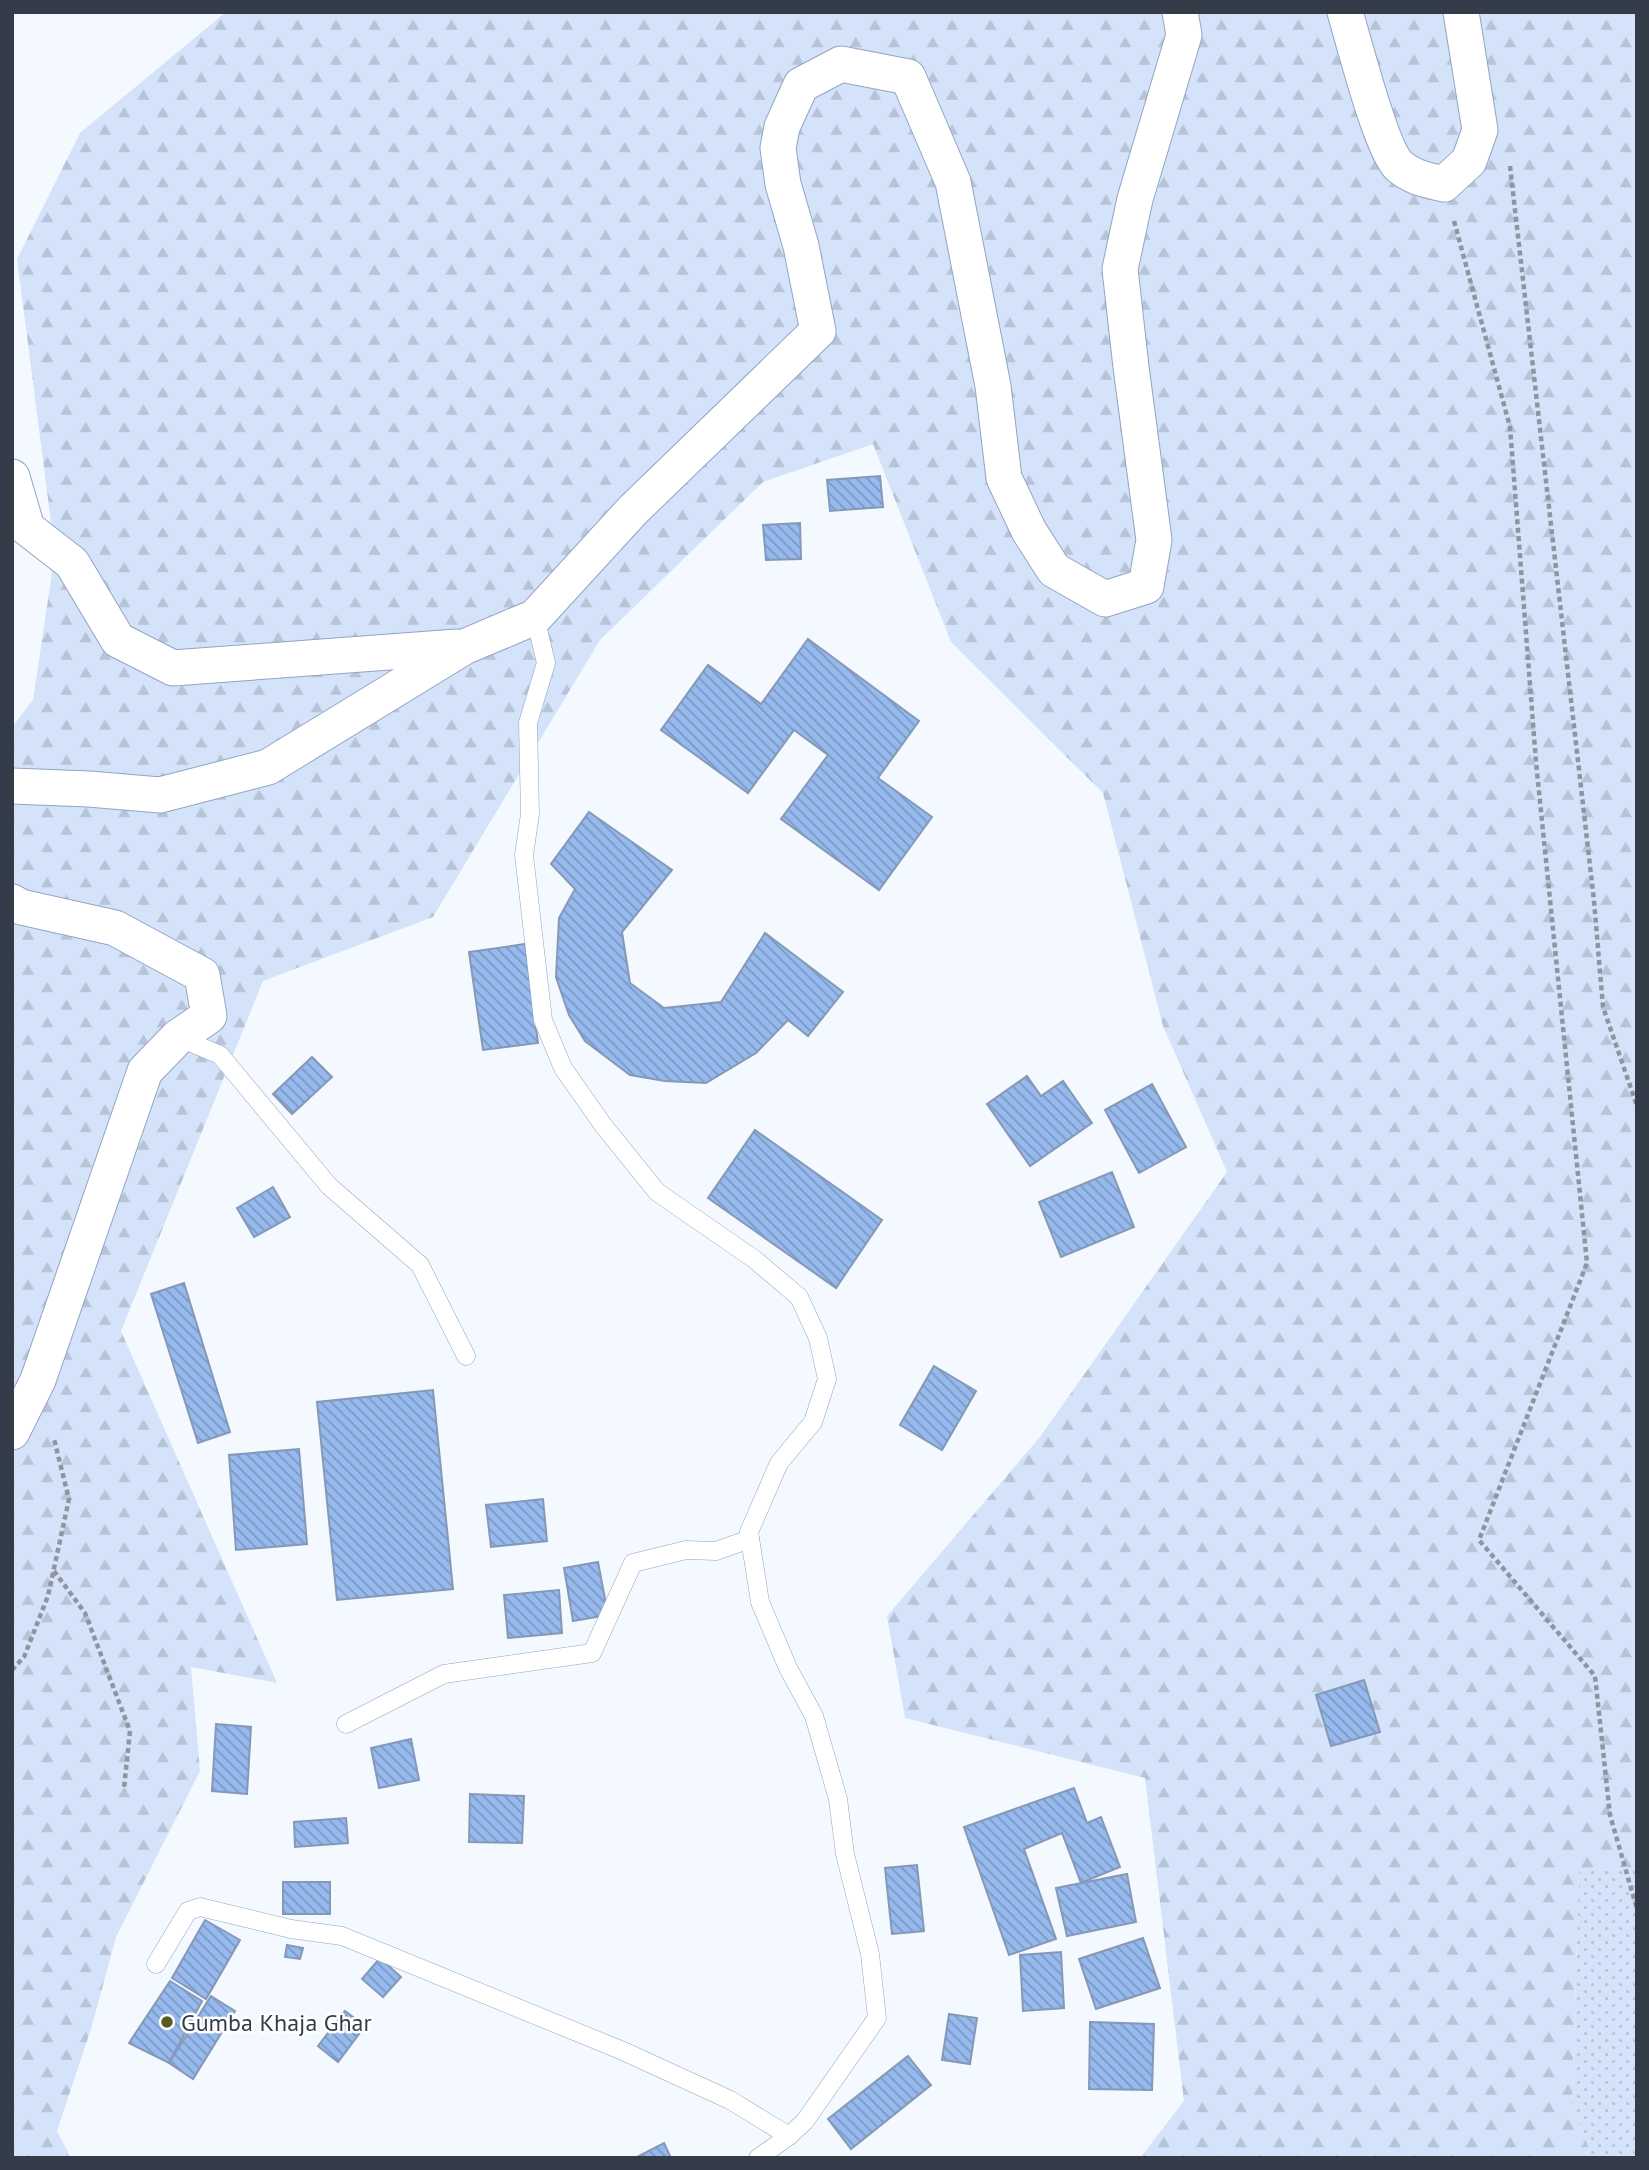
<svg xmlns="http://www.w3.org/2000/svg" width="1649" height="2170" font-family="'PT Sans',sans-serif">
	<defs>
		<pattern id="grass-dots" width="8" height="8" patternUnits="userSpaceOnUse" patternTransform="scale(1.75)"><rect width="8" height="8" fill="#d4e3f9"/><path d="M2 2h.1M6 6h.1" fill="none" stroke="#b7c4d7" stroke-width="1.8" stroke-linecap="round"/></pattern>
		<pattern id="forest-firs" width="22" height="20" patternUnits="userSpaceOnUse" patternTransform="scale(1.75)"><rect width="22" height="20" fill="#d4e3f9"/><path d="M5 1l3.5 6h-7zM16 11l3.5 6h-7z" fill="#b7c4d7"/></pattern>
		<pattern id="building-back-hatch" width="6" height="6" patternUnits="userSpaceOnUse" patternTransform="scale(1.75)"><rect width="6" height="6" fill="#96b9ee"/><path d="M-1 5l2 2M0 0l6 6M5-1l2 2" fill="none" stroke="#7b98c3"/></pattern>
	</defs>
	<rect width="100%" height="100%" fill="#f4f8ff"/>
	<polygon fill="url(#grass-dots)" points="1637,1868 1637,2158 1593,2158 1572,2107 1579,1870"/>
	<polygon fill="url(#forest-firs)" points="226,12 1637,12 1637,1868 1579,1870 1572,2107 1593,2158 1140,2158 1184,2101 1145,1778 905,1718 887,1616 1040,1437 1227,1172 1163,1026 1103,793 951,642 873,444 763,482 600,640 433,917 263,981 121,1331 277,1683 191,1667 200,1771 116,1937 91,2029 57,2131 71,2158 12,2158 12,727 33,700 55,553 17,259 80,133"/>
	<g fill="url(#building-back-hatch)" stroke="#8599b6" stroke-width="2">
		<polygon points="880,476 883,507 830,511 827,480"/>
		<polygon points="800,523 801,559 766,560 763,525"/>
		<polygon points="808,639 919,721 878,778 932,817 879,890 781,819 828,755 794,730 748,793 661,730 708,665 761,704"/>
		<polygon points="589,812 672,870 622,932 630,983 664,1008 721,1002 765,933 843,992 808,1036 788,1020 756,1053 706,1083 665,1081 630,1075 585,1041 569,1015 556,977 559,918 575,889 551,864"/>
		<polygon points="525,944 538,1043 483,1050 469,952"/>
		<polygon points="312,1057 332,1077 292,1114 273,1094"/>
		<polygon points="1027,1076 1041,1096 1063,1081 1092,1123 1030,1166 987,1104"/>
		<polygon points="1152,1084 1186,1147 1139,1173 1105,1110"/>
		<polygon points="755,1130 882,1220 836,1288 708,1198"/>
		<polygon points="1112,1172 1134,1227 1061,1257 1039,1202"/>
		<polygon points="273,1187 290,1217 254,1237 237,1208"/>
		<polygon points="184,1283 230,1432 198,1443 151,1294"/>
		<polygon points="934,1366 976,1391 942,1450 900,1425"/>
		<polygon points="433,1390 453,1589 337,1600 317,1402"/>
		<polygon points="299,1449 307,1544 236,1550 229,1455"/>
		<polygon points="543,1499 547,1541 491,1547 486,1505"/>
		<polygon points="598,1562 608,1615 573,1621 564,1568"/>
		<polygon points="559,1590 562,1633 508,1638 504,1595"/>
		<polygon points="1364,1680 1380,1732 1331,1746 1316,1695"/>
		<polygon points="216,1724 251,1727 247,1794 212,1791"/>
		<polygon points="411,1739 419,1780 379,1788 371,1748"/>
		<polygon points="1074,1788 1087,1823 1101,1817 1120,1867 1081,1883 1062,1833 1024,1849 1056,1939 1009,1955 964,1827"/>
		<polygon points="470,1794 524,1796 522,1843 469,1842"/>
		<polygon points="346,1818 348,1843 295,1847 294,1822"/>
		<polygon points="917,1865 924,1931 892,1934 885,1868"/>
		<polygon points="1127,1874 1136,1922 1067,1936 1056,1888"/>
		<rect x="283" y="1882" width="47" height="32"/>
		<polygon points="205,1920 240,1940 206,1999 172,1978"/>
		<polygon points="1143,1938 1160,1988 1096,2009 1079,1959"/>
		<polygon points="287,1945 303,1948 300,1959 285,1957"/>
		<polygon points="1061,1952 1064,2008 1023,2011 1020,1955"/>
		<polygon points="380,1958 401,1977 383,1997 362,1979"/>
		<polygon points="170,1981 202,2001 169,2063 129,2043"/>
		<polygon points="211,1996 235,2011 193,2079 169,2063"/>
		<polygon points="345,2011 365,2026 338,2062 318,2046"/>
		<polygon points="949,2014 977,2018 970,2064 942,2060"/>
		<polygon points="1090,2022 1154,2024 1152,2090 1089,2089"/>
		<polygon points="908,2056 931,2085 851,2149 828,2119"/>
		<polygon points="664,2143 671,2158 635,2158"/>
	</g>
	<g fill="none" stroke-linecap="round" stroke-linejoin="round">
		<g stroke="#91a5c3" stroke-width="19">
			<g id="lane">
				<polyline points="535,617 546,663 528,723 530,814 524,855 543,1020 563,1068 603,1125 657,1192 754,1259 799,1297 818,1338 827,1379 813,1422 779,1463 749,1532 760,1602 788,1668 814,1716 838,1799 845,1854 870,1954 877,2018 805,2121 789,2136 758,2158"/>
				<polyline points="178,1037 220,1055 329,1186 420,1265 466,1356"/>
				<polyline points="346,1724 444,1674 592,1653 633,1563 686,1550 716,1551 750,1539"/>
				<polyline points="156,1964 188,1911 200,1907 291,1929 342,1936 623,2051 730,2100 789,2136"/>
			</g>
		</g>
		<g stroke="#91a5c3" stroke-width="37">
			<g id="street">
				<path d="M1345,12c9,30 36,137 54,154 14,12 28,14 45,18l25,-23 11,-31 -19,-118"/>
				<polyline points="12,477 27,528 72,563 118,640 173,668 457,647"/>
				<polyline points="12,786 89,789 160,795 268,767 464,647 535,617 633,510 818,331 801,246 783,184 778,148 782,127 801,85 841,64 908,77 953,182 993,386 1004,478 1029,531 1054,570 1105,599 1146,586 1154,540 1131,367 1120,269 1135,199 1184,35 1180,12"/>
				<polyline points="12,902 21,907 115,928 202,975 209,1016 178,1037 145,1071 38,1380 12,1432"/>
			</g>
		</g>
		<g stroke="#8f95a0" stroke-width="4.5" stroke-dasharray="5 3.5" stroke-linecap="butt">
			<polyline points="1510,166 1594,901 1603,1007 1637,1106"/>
			<polyline points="1454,221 1510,427 1536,762 1587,1263 1479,1540 1595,1676 1610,1815 1637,1909"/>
			<polyline points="54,1571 85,1613 130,1731 124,1788"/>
			<polyline points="12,1670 24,1657 48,1596 69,1499 54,1439"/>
		</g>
		<use href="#lane" stroke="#fff" stroke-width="18"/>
		<use href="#street" stroke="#fff" stroke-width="35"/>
	</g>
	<circle fill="#5a5925" stroke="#fff" stroke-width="2.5" cx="167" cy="2022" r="7"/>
	<g text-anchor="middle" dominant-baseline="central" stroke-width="5" stroke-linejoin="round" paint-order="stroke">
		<g font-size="24" fill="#343c49" stroke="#fff" text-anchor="start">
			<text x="181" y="2022">Gumba Khaja Ghar</text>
		</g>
	</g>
	<rect width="1649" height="2170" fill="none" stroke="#343c49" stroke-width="28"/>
</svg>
